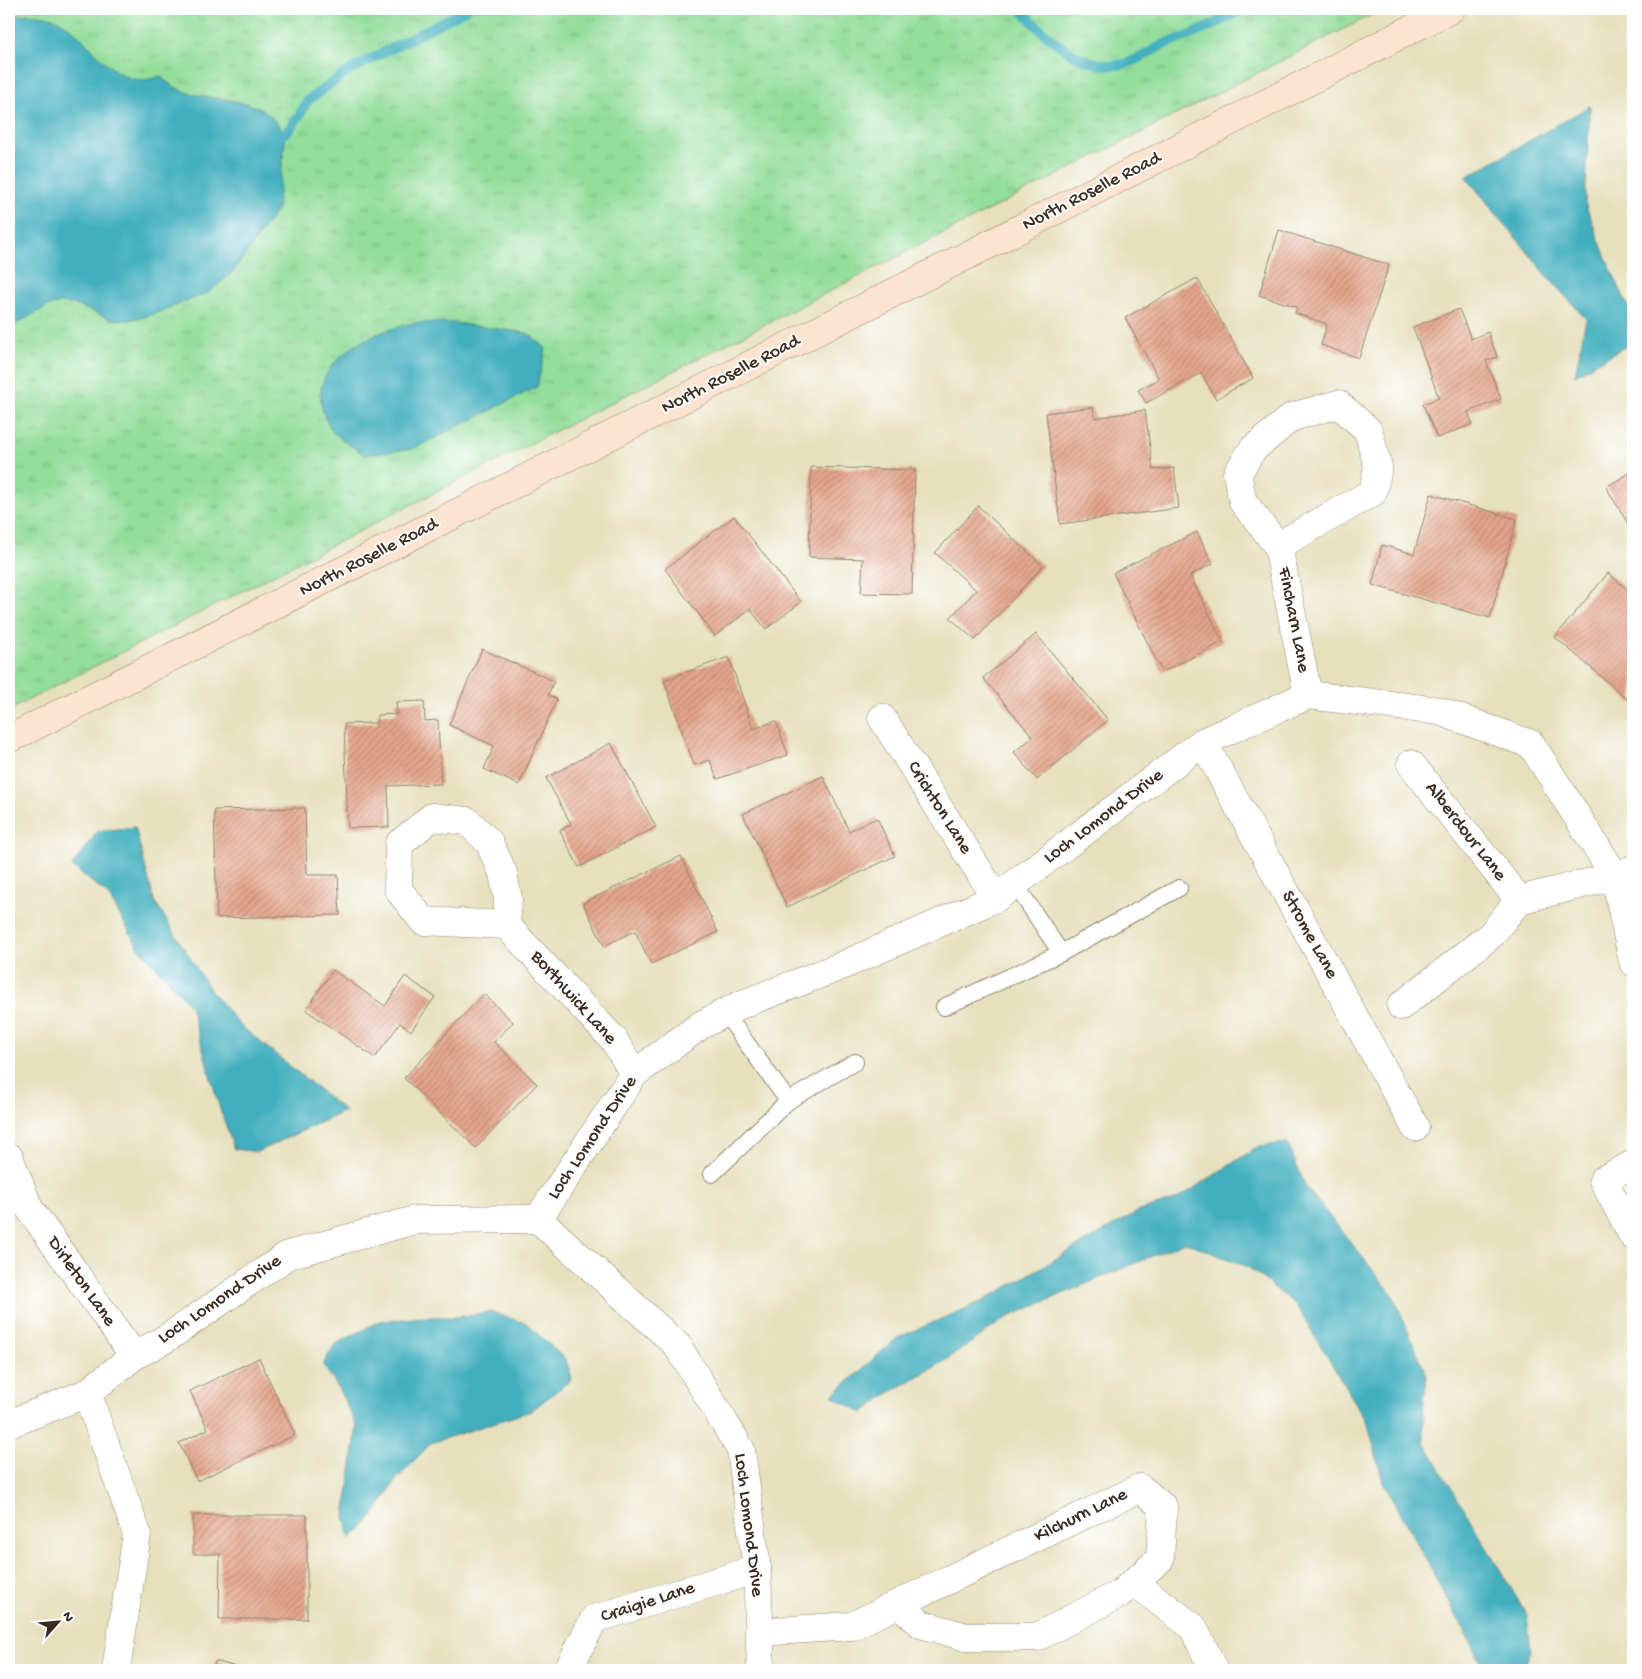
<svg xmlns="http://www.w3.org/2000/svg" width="1642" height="1679" font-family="'Gochi Hand',sans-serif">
	<defs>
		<pattern id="grass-tufts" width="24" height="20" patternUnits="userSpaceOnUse" patternTransform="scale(1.25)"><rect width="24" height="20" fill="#92dd9a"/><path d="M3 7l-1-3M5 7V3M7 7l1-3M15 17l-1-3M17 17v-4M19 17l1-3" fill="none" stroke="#7fbe84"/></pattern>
		<pattern id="building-hatch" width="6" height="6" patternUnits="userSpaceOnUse" patternTransform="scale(1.25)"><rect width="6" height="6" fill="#e4a58b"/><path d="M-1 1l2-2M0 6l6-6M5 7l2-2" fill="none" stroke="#ba8771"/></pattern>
	</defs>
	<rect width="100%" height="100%" fill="#fff"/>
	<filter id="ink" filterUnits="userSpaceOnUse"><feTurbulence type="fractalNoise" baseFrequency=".02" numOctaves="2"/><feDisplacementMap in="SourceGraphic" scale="10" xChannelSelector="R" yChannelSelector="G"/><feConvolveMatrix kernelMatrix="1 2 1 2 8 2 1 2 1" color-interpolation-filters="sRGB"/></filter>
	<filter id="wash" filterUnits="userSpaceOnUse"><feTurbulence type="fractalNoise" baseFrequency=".0096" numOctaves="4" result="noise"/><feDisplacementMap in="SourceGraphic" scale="20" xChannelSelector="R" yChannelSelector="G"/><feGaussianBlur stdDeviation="1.12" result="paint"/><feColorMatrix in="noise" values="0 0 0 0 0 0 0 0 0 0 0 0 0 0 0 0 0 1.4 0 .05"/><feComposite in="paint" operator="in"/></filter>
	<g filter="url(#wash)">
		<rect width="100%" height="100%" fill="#e6e0bd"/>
		<polygon fill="url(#grass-tufts)" stroke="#66845c" points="9,9 1383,9 9,710"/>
		<g fill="#40aebd" stroke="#3e6c6e">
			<path d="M29,14c9,1 19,2 27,5 37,18 57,76 104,57 27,28 68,17 101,33 10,5 17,16 25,24l-9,77 -44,62 -25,21 -60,23 -20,4 -17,-1 -38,-15 -13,-1 -14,4 -37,21v-311z"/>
			<polygon points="1590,106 1585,203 1606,258 1633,317 1633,342 1575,375 1586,319 1554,284 1466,177"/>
			<path d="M455,323l72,10 19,15 -9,39 -124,62 -49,6c-9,-8 -26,-16 -33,-26 -36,-58 29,-94 78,-105 14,-3 31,-1 46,-1z"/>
			<polygon points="135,827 154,900 211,991 241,1026 345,1111 257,1152 234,1149 219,1106 190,1005 139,948 108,895 72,866 98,831"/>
			<polygon points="1287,1143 1306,1187 1393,1295 1427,1376 1423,1410 1424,1442 1527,1615 1531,1652 1524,1670 1486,1670 1383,1481 1368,1424 1296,1305 1248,1267 1185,1242 1006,1318 945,1361 889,1393 863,1413 832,1396 897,1338 983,1301 1137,1212 1177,1199 1259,1146"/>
			<polygon points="491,1312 526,1323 566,1360 572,1379 531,1411 431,1443 396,1480 374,1516 350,1539 345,1516 357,1426 337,1386 323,1365 334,1345 380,1321 425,1317 458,1317"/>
		</g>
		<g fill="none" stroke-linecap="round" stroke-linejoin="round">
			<g stroke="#40aebd" stroke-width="10">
				<path d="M1021,9c24,28 66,66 106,54 14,-4 25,-13 38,-19 9,-4 19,-6 28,-10 18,-8 35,-17 52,-25"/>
				<polyline points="286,133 299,116 307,101 350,70 467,9"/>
			</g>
		</g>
		<g id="blocks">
			<g fill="url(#building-hatch)">
				<polygon points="1279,230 1389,265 1359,358 1321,345 1327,324 1295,313 1297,307 1259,295"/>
				<polygon points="1197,278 1253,378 1216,399 1201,373 1146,403 1138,390 1159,379 1125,318"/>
				<polygon points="1459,309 1471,339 1488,332 1497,357 1486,361 1501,399 1468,412 1473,424 1437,438 1423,404 1439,398 1413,327"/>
				<polygon points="1093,407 1095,418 1145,410 1153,470 1174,468 1179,508 1060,524 1046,413"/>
				<polygon points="811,467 915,470 912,594 861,593 863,559 809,557"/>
				<polygon points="1633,471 1633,532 1606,487"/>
				<polygon points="1431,494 1517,519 1490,618 1372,585 1382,545 1414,554"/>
				<polygon points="978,506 1043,566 975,640 950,618 976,590 935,553"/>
				<polygon points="734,516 801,602 766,629 750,609 715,636 665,569"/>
				<polygon points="1197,532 1213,564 1190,575 1223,642 1162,672 1113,573"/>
				<polygon points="1608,573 1633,594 1633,704 1555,637"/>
				<polygon points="1036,634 1108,720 1037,780 1014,752 1033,737 983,678"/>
				<polygon points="482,649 554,681 548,695 557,699 519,785 484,769 494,746 449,725"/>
				<polygon points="729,657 753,729 776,721 788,755 717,779 710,760 694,765 664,680"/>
				<polygon points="424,701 425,721 438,720 441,784 388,786 389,827 348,828 344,724 377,723 377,715 397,714 396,702"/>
				<polygon points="611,743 656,827 579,867 560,831 571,824 546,778"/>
				<polygon points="823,776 849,831 877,818 895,856 787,907 743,814"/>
				<polygon points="305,808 307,875 338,875 340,915 217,918 214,810"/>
				<polygon points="681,856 718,932 651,964 635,931 604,946 583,903"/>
				<polygon points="333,970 385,1006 405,976 435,997 411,1031 400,1023 375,1058 306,1010"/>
				<polygon points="484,994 513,1022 494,1042 537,1084 476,1148 404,1078"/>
				<polygon points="259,1358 295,1435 197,1481 179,1443 208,1429 190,1391"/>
				<polygon points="193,1515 307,1515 307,1619 219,1619 220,1554 193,1554"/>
				<polygon points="215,1661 247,1670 213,1670"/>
			</g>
		</g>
	</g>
	<g filter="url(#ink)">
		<use href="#blocks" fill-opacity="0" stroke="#90856e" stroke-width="1"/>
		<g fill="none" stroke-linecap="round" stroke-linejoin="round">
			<g stroke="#90856e" stroke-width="18">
				<g id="service">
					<polyline points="1015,884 1061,953 1179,888"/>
					<polyline points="944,1007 1061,953"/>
					<polyline points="725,1013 788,1101 855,1062"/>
					<polyline points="712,1174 788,1101"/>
				</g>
			</g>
			<g stroke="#90856e" stroke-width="29">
				<g id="minor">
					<polyline points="1278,546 1373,492 1378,467 1368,430 1338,404 1292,417 1253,449 1237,474 1243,502 1278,546 1308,695"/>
					<polyline points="882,718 996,898"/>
					<polyline points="1203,742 1415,1127"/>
					<polyline points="1411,764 1519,900 1615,876 1633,869"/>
					<polyline points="506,925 423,921 398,889 399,844 432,817 467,821 489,842 503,873 508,899 506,925 614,1040 634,1074"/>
					<polyline points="1401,1006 1491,935 1519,900"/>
					<polyline points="9,1157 29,1208 134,1356"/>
					<polyline points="1633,1164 1603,1180 1633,1236"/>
					<polyline points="538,1219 634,1074 701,1025 740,1005 839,967 996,898 1203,742 1308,695 1439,711 1531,744 1615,876 1633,962"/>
					<polyline points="87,1393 137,1534 116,1670"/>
					<polyline points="9,1424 87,1393 134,1356 167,1338 288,1255 415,1220 538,1219 677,1345 741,1450 757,1569 761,1670"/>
					<polyline points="1133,1582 1193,1627 1214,1670"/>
					<polyline points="759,1632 852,1626 1140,1488 1163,1507 1160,1559 1121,1593 1037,1637 966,1637 921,1624 899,1604"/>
					<polyline points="568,1670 594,1619 757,1569"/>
				</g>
			</g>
			<g stroke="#90856e" stroke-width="29">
				<polyline id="secondary" points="9,739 984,247 1451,9"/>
			</g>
			<use href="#service" stroke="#fff" stroke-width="16"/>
			<use href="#minor" stroke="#fff" stroke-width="28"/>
			<use href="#secondary" stroke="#fde4d1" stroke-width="28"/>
		</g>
	</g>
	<g text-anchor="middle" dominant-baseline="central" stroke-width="4" stroke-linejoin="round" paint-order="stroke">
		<g font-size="19" fill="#3b2a1e" stroke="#fff">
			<text transform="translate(1092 192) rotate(-27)">North Roselle Road</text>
			<text transform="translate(731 375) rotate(-27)">North Roselle Road</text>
			<text transform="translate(369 558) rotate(-27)">North Roselle Road</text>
			<text transform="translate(1293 620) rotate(79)">Fincharn Lane</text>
			<text transform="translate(939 808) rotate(58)">Crichton Lane</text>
			<text transform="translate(1104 817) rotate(-37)">Loch Lomond Drive</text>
			<text transform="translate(1465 832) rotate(52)">Alberdour Lane</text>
			<text transform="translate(1309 935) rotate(61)">Strome Lane</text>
			<text transform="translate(573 998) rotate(48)">Borthwick Lane</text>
			<text transform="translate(593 1138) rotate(-56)">Loch Lomond Drive</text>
			<text transform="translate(81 1282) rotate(55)">Dirleton Lane</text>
			<text transform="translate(220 1300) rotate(-34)">Loch Lomond Drive</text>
			<text transform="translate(1081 1516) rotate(-26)">Kilchurn Lane</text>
			<text transform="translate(748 1525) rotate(83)">Loch Lomond Drive</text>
			<text transform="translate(648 1603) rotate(-18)">Craigie Lane</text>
		</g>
	</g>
	<rect width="1642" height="1679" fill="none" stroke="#fff" stroke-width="30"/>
	<g transform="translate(58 1622) rotate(63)" stroke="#ffffff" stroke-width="4" paint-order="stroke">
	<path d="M0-4L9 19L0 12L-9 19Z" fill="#3b2a1e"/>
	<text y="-8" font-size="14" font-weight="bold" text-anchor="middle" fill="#3b2a1e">N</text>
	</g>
</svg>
